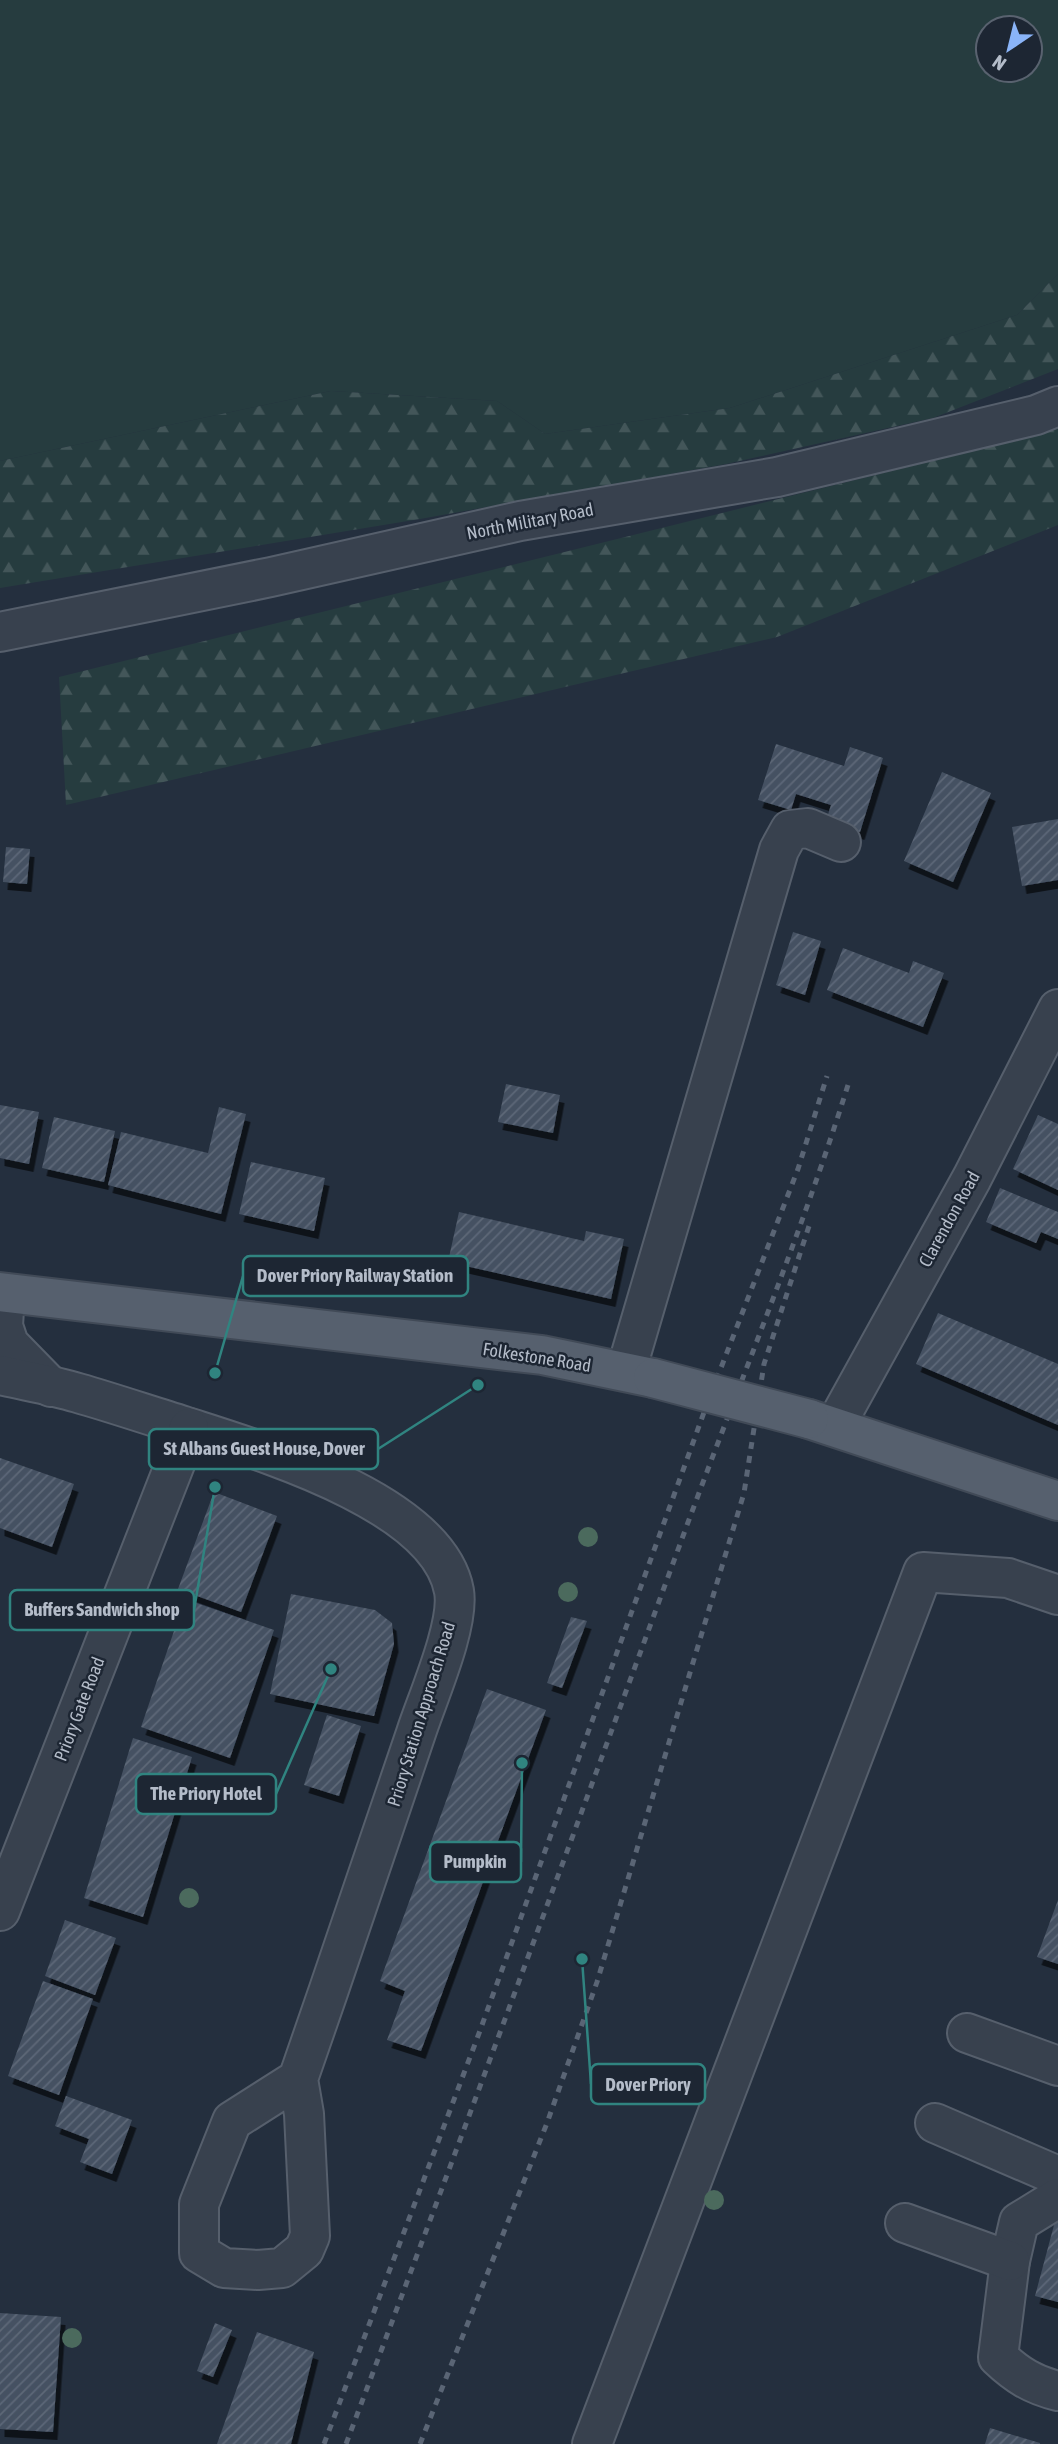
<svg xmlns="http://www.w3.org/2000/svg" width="1058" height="2444" font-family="'Asap Condensed',sans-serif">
	<defs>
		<pattern id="forest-firs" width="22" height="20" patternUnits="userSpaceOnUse" patternTransform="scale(1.75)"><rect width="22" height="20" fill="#263c3f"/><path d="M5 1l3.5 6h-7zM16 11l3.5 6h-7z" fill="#435659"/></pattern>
		<pattern id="building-hatch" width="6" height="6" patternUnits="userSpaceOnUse" patternTransform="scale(1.75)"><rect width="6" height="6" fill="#455162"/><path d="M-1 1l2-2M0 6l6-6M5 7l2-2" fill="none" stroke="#5d6877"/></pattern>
		<filter id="shadow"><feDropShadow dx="4.5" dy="8" stdDeviation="0" flood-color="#0009"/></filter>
	</defs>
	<rect width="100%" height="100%" fill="#242f3e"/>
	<path fill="#263c3f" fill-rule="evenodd" d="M0,0h1058v274l-41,41 -287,93 -185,26 -48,-33 -166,-10 -331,70zM988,28h42v42h-42z"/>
	<g fill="url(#forest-firs)">
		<polygon points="1058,274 1058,369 933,418 726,464 420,519 0,588 0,461 331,391 497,401 545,434 730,408 1017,315"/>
		<polygon points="1058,424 1058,525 777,637 66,805 59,677 1001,444"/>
	</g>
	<g fill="url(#building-hatch)" filter="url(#shadow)">
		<polygon points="776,744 844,766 850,747 883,758 860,832 826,821 831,805 796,794 791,810 758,800"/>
		<polygon points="942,772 991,793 953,882 904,861"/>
		<polygon points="1058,819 1058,880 1022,886 1012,827"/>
		<polygon points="6,847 30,849 27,884 3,882"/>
		<polygon points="793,932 821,941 805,995 776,985"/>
		<polygon points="843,948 909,973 913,961 944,973 923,1027 827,990"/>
		<polygon points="506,1084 560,1095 553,1133 498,1122"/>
		<polygon points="0,1105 39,1112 29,1164 0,1158"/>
		<polygon points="219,1107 246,1114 221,1214 108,1185 121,1132 208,1153"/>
		<polygon points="1038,1115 1058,1124 1058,1190 1013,1169"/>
		<polygon points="54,1117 115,1131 104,1182 42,1168"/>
		<polygon points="251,1162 325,1178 314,1231 239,1214"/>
		<polygon points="1000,1188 1058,1212 1058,1239 1041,1232 1036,1243 986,1222"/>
		<polygon points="459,1212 584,1241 586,1231 624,1239 611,1299 448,1262"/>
		<polygon points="938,1313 1058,1364 1058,1425 916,1364"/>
		<polygon points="0,1458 74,1484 52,1547 0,1528"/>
		<polygon points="214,1492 277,1516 241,1612 178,1589"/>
		<polygon points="291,1594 375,1610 392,1623 394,1644 374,1716 270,1694"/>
		<polygon points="185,1599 274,1630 230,1758 141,1727"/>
		<polygon points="571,1617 587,1621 562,1688 547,1683"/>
		<polygon points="487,1689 546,1710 421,2051 387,2040 405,1991 380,1981"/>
		<polygon points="327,1715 361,1726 339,1796 304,1785"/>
		<polygon points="133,1738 192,1757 143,1917 84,1898"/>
		<polygon points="1058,1900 1058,1964 1037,1957"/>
		<polygon points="65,1920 116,1938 95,1995 45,1976"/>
		<polygon points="43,1981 93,1999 59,2095 8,2076"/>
		<polygon points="66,2096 132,2120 112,2174 80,2162 89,2139 55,2126"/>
		<polygon points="1057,2214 1058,2214 1058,2302 1035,2296"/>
		<polygon points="0,2313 61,2317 53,2432 0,2429"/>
		<polygon points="215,2323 232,2330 213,2377 197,2371"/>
		<polygon points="257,2332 314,2352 291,2444 217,2444"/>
		<polygon points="990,2428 1040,2443 1040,2444 985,2444"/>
	</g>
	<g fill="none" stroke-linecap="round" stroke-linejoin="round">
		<g stroke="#565f6c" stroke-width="42">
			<g id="minor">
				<polyline points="0,632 271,577 520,521 777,477 1036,415 1058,406"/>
				<polyline points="5,1293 3,1326 9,1344 51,1387"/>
				<polyline points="626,1371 779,850 790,830 808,828 841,842"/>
				<path d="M0,1375c26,6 52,10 78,18 35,10 70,22 106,33 74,24 254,76 270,165 6,34 -27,108 -38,142 -39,116 -78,231 -118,346l6,35 6,122 -6,14 -22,18 -24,2 -34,-2 -25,-15v-49l33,-83 66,-42"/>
				<polyline points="835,1426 972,1178 1058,1009"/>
				<polyline points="0,1911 189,1428"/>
				<polyline points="967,2033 1058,2066"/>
				<polyline points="935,2123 1058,2176"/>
				<path d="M1058,2198l-39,24 -9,39 -12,96c19,18 35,28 60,34"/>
				<polyline points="905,2223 1010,2261"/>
				<polyline points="592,2444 923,1572 1008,1578 1058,1595"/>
			</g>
		</g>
		<g stroke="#414a57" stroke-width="42">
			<g id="major">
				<polyline points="0,1292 542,1355 653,1378"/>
				<polyline points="809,1419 1058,1501"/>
			</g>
		</g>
		<use href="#minor" stroke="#38414e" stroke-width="38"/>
		<use href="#major" stroke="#56606e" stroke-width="38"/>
		<g stroke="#5a6575" stroke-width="5" stroke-dasharray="7 7" stroke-linecap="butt">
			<polyline points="324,2444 478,2036 707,1404 798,1169 827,1076"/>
			<path d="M346,2444c114,-302 226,-605 337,-908 55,-150 117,-298 165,-451"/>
			<polyline points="420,2444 547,2123 597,1982 744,1493 764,1364 809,1226"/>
		</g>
		<g stroke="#414a57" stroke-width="42" stroke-linecap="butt">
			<polyline id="major-bridge" points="653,1378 809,1419"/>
		</g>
		<use href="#major-bridge" stroke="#56606e" stroke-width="38"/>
	</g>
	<g fill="#4b6a5d">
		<circle cx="588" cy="1537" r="10"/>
		<circle cx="568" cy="1592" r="10"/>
		<circle cx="189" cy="1898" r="10"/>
		<circle cx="714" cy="2200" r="10"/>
		<circle cx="72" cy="2338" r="10"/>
	</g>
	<g text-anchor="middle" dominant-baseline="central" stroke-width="5" stroke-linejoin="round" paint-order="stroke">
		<g font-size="18" fill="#b4bcc9" stroke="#1d2633">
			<text transform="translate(530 521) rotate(-11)">North Military Road</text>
			<text transform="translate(949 1219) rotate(-61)">Clarendon Road</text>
			<text transform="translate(537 1357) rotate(9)">Folkestone Road</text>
			<text transform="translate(79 1709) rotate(-69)">Priory Gate Road</text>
			<text transform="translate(421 1714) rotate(-73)">Priory Station Approach Road</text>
		</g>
	</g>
	<path fill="none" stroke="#308480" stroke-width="2.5" d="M215 1373L243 1276M478 1385L378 1449M215 1487L194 1610M331 1669L276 1794M522 1763L521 1862M582 1959L591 2084"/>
	<g fill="#308480" stroke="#1d2633" stroke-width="2.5">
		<circle cx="215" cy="1373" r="7"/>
		<circle cx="478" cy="1385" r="7"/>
		<circle cx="215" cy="1487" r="7"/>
		<circle cx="331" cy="1669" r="7"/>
		<circle cx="522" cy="1763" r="7"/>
		<circle cx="582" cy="1959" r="7"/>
	</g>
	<g fill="#1d2633" stroke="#308480" stroke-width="2.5">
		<rect x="243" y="1256" width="225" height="40" rx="7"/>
		<rect x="149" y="1429" width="229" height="40" rx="7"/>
		<rect x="10" y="1590" width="184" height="40" rx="7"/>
		<rect x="136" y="1774" width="140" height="40" rx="7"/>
		<rect x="430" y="1842" width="91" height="40" rx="7"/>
		<rect x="591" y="2064" width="114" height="40" rx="7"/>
	</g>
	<g font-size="19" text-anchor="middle" font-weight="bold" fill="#b4bcc9">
		<text x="355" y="1282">Dover Priory Railway Station</text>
		<text x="264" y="1455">St Albans Guest House, Dover</text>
		<text x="102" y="1616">Buffers Sandwich shop</text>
		<text x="206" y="1800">The Priory Hotel</text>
		<text x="475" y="1868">Pumpkin</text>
		<text x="648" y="2091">Dover Priory</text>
	</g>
	<g transform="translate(1009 49) rotate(215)"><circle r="33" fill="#1d2633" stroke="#59626f" stroke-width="2"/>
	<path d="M0-5L12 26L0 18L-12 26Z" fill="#8ab4f8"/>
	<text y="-10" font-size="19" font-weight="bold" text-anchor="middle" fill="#b4bcc9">N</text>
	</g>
</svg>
